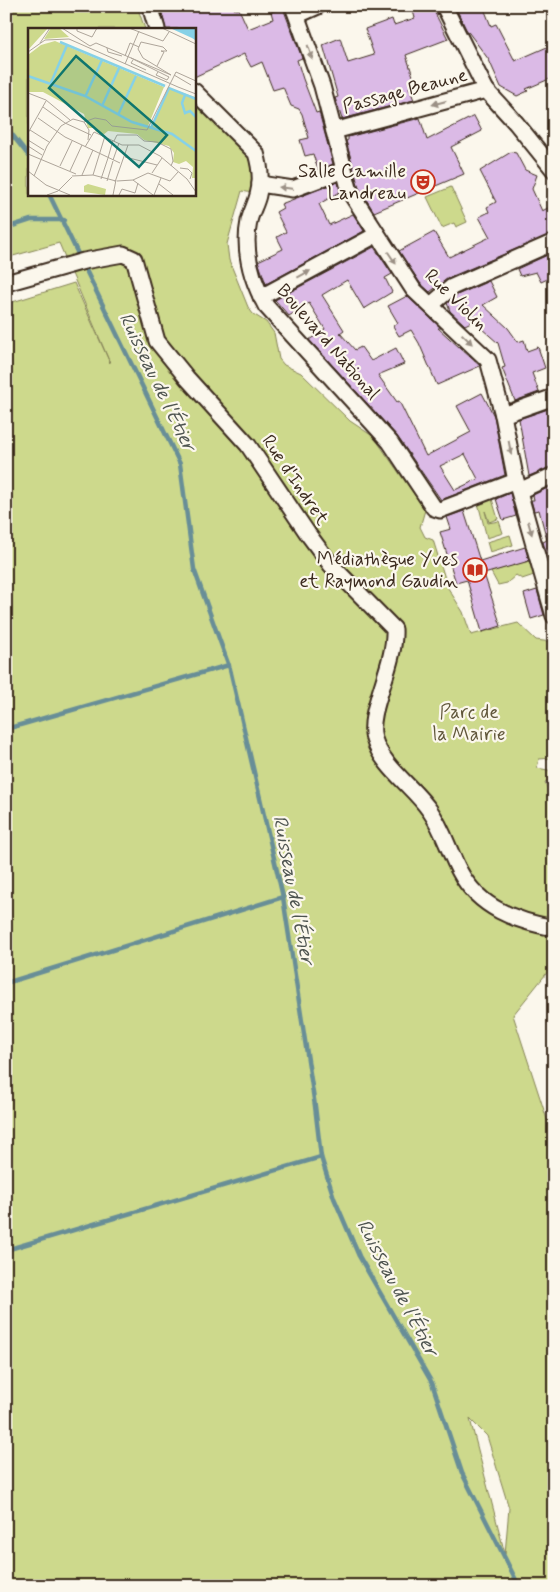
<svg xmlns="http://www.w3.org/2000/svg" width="560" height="1592" font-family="Mynerve,sans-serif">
	<rect width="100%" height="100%" fill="#fbf7ec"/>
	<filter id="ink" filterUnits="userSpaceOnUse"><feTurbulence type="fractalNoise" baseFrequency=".02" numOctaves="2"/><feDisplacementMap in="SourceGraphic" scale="10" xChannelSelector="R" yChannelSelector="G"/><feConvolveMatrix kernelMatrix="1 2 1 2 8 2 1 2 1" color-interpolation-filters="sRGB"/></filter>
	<g filter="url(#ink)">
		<g fill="#cdd98c" stroke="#848255" fill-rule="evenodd">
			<path d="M6,6h131l8,23h-116v165h165v-95l57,57 3,21 -2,16 -10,-2 -15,53 2,16 19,47 5,7 13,8 8,11 5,26 5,6 17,8 49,48 24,16 51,73 -5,17 5,10 8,3 15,48 15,24 8,23 47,-12 18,17 15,2 3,7v97l-4,1 3,11 -14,1 -2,9 16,3 -2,4 3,2 -9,5 9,24v158l-41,51 41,126v445h-548v-1282l68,-21 36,80 -51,-120 -53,15zM470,1419l17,17 22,72 -4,46z"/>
			<polygon points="451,187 467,222 456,227 454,223 442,228 427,197"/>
			<polygon points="492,499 498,519 489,522 485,511 488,523 499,521 503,533 487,538 478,503"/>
			<polygon points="510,535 513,545 490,552 487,542"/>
			<polygon points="533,559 537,574 522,579 516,575 507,583 498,585 491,572"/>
		</g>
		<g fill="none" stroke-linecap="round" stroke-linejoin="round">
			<g stroke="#688e97" stroke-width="4.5">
				<polyline points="6,127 29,156"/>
				<polyline points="49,194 180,464 194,569 230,669 283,897 315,1106 321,1157 334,1198 359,1256 432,1383 462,1473 519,1586"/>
				<polyline points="6,228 31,220 64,220"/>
				<polyline points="6,729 229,665"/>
				<polyline points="6,983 283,897"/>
				<polyline points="6,1250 321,1157"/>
			</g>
		</g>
		<g fill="#dbbae6" stroke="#3b2a1e" fill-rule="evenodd">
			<polygon points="160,6 233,6 235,10 239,9 248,29 273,19 271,12 283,8 302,58 297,60 303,79 316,113 319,112 333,164 318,170 313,154 305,156 300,140 309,138 302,114 299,109 291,106 283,87 273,90 262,62 251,67 244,54 194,77 194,29 166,29"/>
			<polygon points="420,6 435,6 438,15 435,13 448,39 406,55 416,85 409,87 414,100 342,119 335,98 338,97 323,45 340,38 348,63 374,55 365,29 392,19 394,25 415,18 413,11 423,7"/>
			<polygon points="455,6 483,6 491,26 496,24 515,61 554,44 554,77 526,89 528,91 517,96 501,87 489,60 466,29"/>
			<polygon points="474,116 482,131 451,147 464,174 374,212 359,188 346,141 348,140 348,137 420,118 427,140"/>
			<polygon points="511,152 516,153 525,170 537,175 532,189 542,211 554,205 554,233 448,278 430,292 420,283 399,251 434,232 449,257 490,237 479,217 489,212 487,207 496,202 480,171"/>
			<polygon points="338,182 340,192 319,204 329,225 353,214 364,231 266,284 258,261 283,249 277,237 286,232 276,212 283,208 281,204"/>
			<path d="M374,247l18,27 -7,4 7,14 -28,17 -17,-29 -25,15 22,35 -4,3 15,17 6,-3 10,14 25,-13 8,16 -26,11 19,27 2,-1 27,55 45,-24 -14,-26 25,-13 12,23 11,59 -64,25 -44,-64 -88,-96 16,-11 -16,-26 -20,13 -14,-16zM465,454l13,25 -23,11 -15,-24z"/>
			<polygon points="554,252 554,276 541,282 536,272 520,276 517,269"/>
			<polygon points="489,281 497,297 483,305 508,328 518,342 524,340 527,351 538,347 545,368 532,373 539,392 515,401 502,368 505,367 498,343 473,321 465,325 450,311 447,303 457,295"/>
			<polygon points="407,296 441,328 438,328 480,366 437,385 419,343 411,330 399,336 393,326 398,323 388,306"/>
			<polygon points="554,407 554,466 529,476 519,419"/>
			<polygon points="554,485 554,553 547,555 543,542 547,540 539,510 534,511 531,500 534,500 533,495"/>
			<polygon points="510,493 516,516 503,520 496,499"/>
			<polygon points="464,511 480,561 525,547 529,561 484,574 501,626 482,632 467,580 456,583 440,532 451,529 447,517"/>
			<polygon points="537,590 544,615 531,619 524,594"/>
		</g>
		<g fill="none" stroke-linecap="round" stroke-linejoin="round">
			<g stroke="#3b2a1e" stroke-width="19">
				<g id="minor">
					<polyline points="150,6 157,29"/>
					<polyline points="293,6 322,86 350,192 413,289 488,360 503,415 516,481 554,616"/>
					<polyline points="444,6 486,90 516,123 554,170"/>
					<polyline points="298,15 318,6"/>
					<path d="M194,91l62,62c4,13 6,28 2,42 -2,9 -7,17 -9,26 -6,30 2,58 17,85l124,136 44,66 6,2 8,-3 68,-26"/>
					<polyline points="334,131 486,90"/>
					<polyline points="260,184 293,189 344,170"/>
					<path d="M6,283l78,-22 39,-7 11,5 23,82 30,37 61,67 60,89 23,31 63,64c2,36 -28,83 -20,110 9,29 40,48 56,72 13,18 19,41 30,61 19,36 56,49 94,56"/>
					<polyline points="261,297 376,235"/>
					<polyline points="431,305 452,287 554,242"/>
					<polyline points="503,415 554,397"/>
					<polyline points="519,491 554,475"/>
				</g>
			</g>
			<use href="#minor" stroke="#fbf7ec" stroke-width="15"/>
		</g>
		<defs><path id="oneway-solid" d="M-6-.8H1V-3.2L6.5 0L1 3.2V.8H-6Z" transform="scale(1.25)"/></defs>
		<g fill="#9b9085">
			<use href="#oneway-solid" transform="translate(310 52) rotate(71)"/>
			<use href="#oneway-solid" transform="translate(439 103) rotate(165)"/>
			<use href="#oneway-solid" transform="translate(286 188) rotate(-173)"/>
			<use href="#oneway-solid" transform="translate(392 258) rotate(56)"/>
			<use href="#oneway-solid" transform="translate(304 274) rotate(-28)"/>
			<use href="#oneway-solid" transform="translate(467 339) rotate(44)"/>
			<use href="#oneway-solid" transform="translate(510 448) rotate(79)"/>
			<use href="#oneway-solid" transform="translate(530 528) rotate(74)"/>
		</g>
	</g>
	<defs>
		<g id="theatre-ring" transform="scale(1.25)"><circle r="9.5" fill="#fbf7ec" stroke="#c8321e" stroke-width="1.5"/><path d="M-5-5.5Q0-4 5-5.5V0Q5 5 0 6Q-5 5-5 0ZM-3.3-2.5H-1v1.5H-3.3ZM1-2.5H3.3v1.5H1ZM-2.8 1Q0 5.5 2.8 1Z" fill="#c8321e"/></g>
		<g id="library-ring" transform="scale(1.25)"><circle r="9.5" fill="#fbf7ec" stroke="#c8321e" stroke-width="1.5"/><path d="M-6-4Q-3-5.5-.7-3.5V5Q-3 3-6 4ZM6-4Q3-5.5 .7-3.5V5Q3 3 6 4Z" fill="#c8321e"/></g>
	</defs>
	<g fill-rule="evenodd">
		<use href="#theatre-ring" x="423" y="182"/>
		<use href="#library-ring" x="475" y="570"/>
	</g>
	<g text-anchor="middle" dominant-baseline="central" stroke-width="4.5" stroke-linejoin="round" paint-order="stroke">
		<g font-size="19" fill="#3b2a1e" stroke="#fbf7ec">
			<text transform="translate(405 91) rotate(-15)">Passage Beaune</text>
			<text transform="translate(456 300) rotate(44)">Rue Violin</text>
			<text transform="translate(328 342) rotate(49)">Boulevard National</text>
			<text transform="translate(295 480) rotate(56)">Rue d'Indret</text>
		</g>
		<g font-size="19" fill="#3b2a1e" stroke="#fbf7ec" text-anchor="end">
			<text x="406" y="171">Salle Camille<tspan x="406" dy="22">Landreau</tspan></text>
			<text x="458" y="559">Médiathèque Yves<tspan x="458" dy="22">et Raymond Gaudin</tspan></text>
		</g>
		<g font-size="19" fill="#60563a" stroke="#fbf7ec">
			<text x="469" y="712">Parc de<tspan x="469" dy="22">la Mairie</tspan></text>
		</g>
		<g font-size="20" font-style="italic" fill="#4e5450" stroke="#fbf7ec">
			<text transform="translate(157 382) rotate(64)">Ruisseau de l'Étier</text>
			<text transform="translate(293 890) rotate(79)">Ruisseau de l'Étier</text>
			<text transform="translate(397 1288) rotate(62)">Ruisseau de l'Étier</text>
		</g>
	</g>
	<g transform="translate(28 28)">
		<rect width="168" height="168" fill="#fbf7ec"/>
		<path d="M0,0h20l-20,22zM23,0h8l10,9 -25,2zM27,13l109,46 -16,39h3l18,-38 26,9v81h-3l1,-11 -7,-6 -7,3 -6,-2 1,-9 -5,-7 -25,-6 -7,-6 -29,-3 -5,4 -8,-4 2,-3h-9l-4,-14 -41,-22h-15v-37l13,-10zM60,156l18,5 -1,6 -21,-3v-6z" fill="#cdd98c"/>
		<path d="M142,0h25v12l-3,-2z" fill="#86d1e7"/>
		<path fill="none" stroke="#86d1e7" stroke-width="2.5" d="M32,14l105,44M0,48l57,20 47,26 40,12 24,17M22,57l17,-40M58,67l16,-35M157,67l-3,8 3,10 5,-2 6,6M74,78l18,-40M90,87l18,-39M123,100l18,-40 27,11"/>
		<path fill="none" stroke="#aea59a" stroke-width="1" d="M34,0l28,18 6,-3 75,32M49,0v3l15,6 5,-9M101,0l34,13 6,-9M134,0l34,16M12,15l10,-15M79,20l1,4 14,4M110,21l3,-7 22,5 4,4h-6l3,1 -7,14M110,21l5,9 28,17M0,24l17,-12 24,-1 109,48M97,28l5,-13 9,4M103,30l38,19M105,32l-2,3 15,7M97,36l14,-33M130,44l-2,3 11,5 2,-3M148,44l20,9M146,47l17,10M150,59l18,7M0,65l18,7 24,20M15,79l22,16 26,12M10,90l27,19 55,26M56,94l11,-4 11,2 6,6 35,4 29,-58M56,94l5,8 -1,10M2,102l19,12M0,105l18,-32M0,112l16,10M86,113l3,-6h20l7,6M116,113l13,1 14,7 2,12 -2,5M0,118l14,9M57,119l9,-15 28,13h17l21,11 27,23 9,13M0,126l48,20M97,129l32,8M80,130l5,-18M85,132l6,-17M32,138l12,-25M152,140l8,1 4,4 -2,6M0,143l18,14 24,10M42,143l12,-26M124,145l10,-15M54,147l11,-25M65,147l12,-39M6,148l13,-30 14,-20 12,-7 11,3M44,148l21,-1 23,6M73,151l7,-21M105,152l20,15M79,153l6,-20M89,153l16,-1 15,-7 22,8 8,-9M87,154l13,-37M131,156l14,11M19,167l11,-4 14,-14M85,167l3,-15M91,167l3,-6 13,4 3,-10M126,167l7,-17"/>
		<path fill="#0f766e" fill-opacity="0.15" stroke="#0f766e" stroke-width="2.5" d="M48,28l91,79 -28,32 -90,-79z"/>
		<rect width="168" height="168" fill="none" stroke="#3b2a1e" stroke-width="2.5"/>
	</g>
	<rect width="560" height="1592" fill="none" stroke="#fbf7ec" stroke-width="25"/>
	<rect x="12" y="12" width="535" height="1567" fill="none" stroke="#3b2a1e" stroke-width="2" filter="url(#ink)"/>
</svg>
